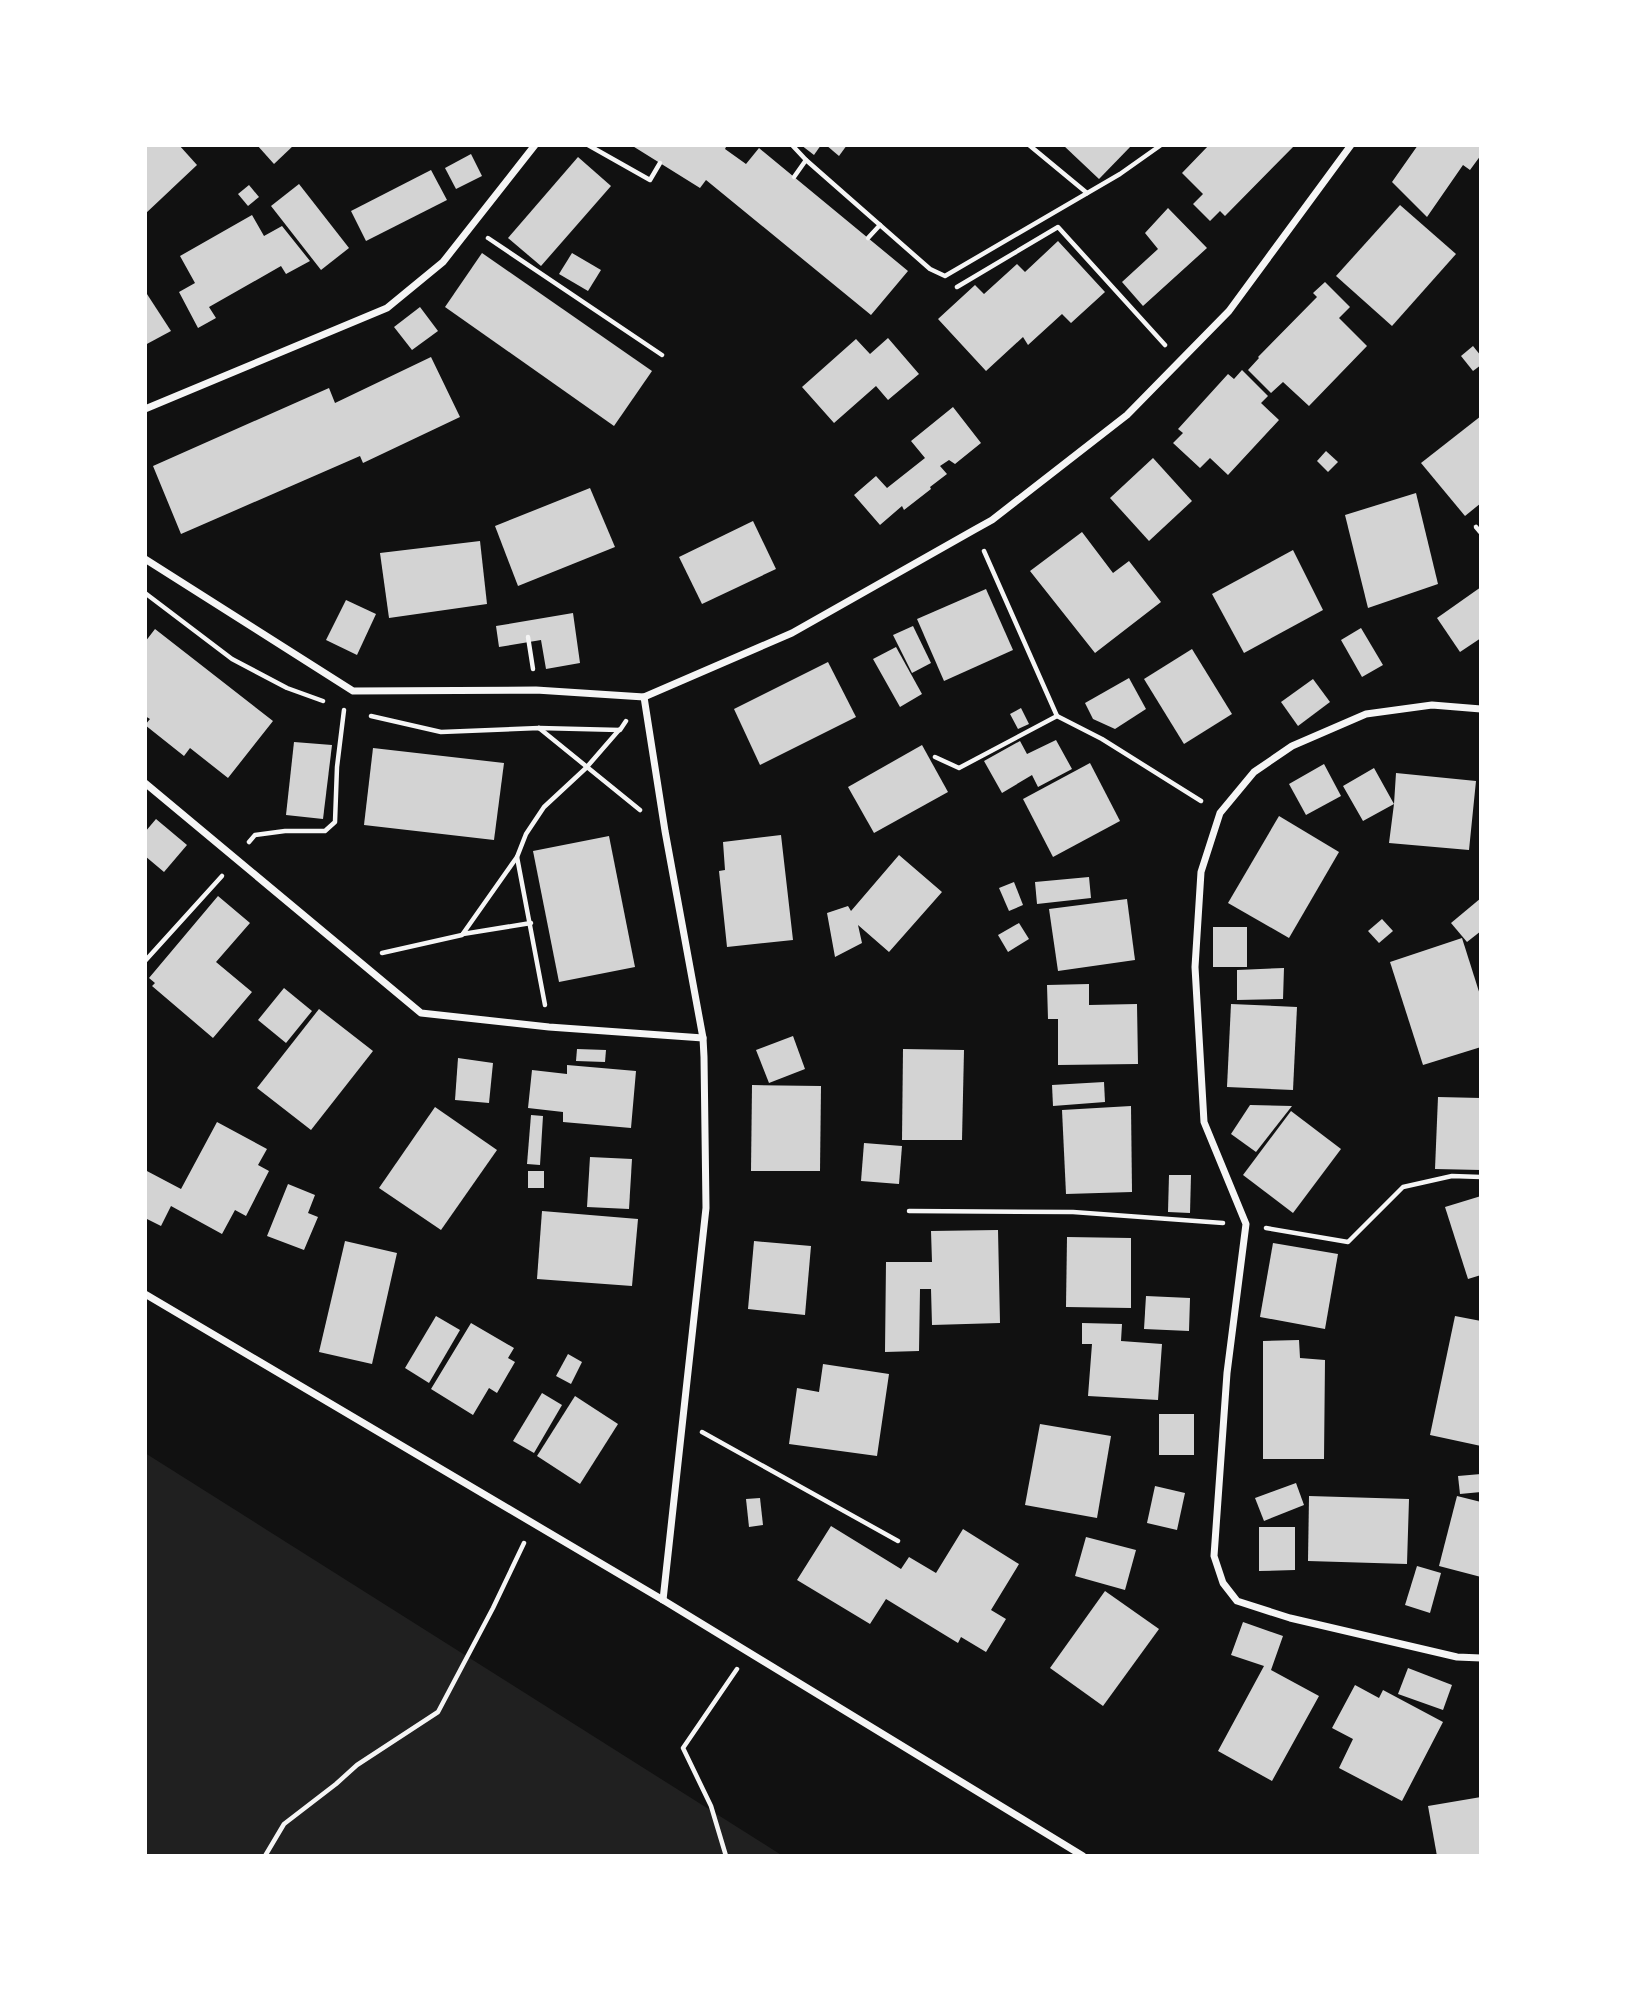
<svg xmlns="http://www.w3.org/2000/svg" width="1626" height="2001" font-family="'PT Serif',serif">
	<rect width="100%" height="100%" fill="#111"/>
	<polygon fill="#202020" points="145,1453 783,1856 145,1856"/>
	<g fill="#d3d3d3">
		<polygon points="145,145 179,145 197,165 145,214"/>
		<polygon points="257,145 294,145 274,164"/>
		<polygon points="631,145 727,145 725,149 746,164 759,148 908,271 871,315 706,180 700,188"/>
		<polygon points="801,145 821,145 814,155"/>
		<polygon points="826,145 847,145 839,156"/>
		<polygon points="1063,145 1132,145 1099,179"/>
		<polygon points="1209,145 1295,145 1225,216 1220,211 1210,221 1193,204 1203,194 1182,173"/>
		<polygon points="1418,145 1481,145 1481,155 1470,170 1463,165 1427,217 1392,182"/>
		<polygon points="471,154 482,176 456,189 445,168"/>
		<polygon points="578,157 611,186 541,266 508,238"/>
		<polygon points="431,170 447,200 366,241 351,211"/>
		<polygon points="299,184 349,248 321,270 271,206"/>
		<polygon points="249,185 259,197 248,206 238,194"/>
		<polygon points="1400,205 1456,254 1392,326 1336,276"/>
		<polygon points="1168,208 1207,248 1143,306 1122,282 1158,249 1145,233"/>
		<polygon points="252,215 264,236 282,226 310,261 286,274 281,266 209,307 216,318 198,328 179,292 195,283 180,256"/>
		<polygon points="1058,241 1105,292 1071,323 1062,314 1028,345 1023,337 986,371 938,319 975,285 984,294 1017,264 1025,272"/>
		<polygon points="482,253 652,371 614,426 445,307"/>
		<polygon points="572,253 601,270 588,291 559,274"/>
		<polygon points="1325,282 1350,307 1339,318 1367,346 1309,406 1283,382 1271,393 1248,370 1259,358 1258,357 1317,297 1313,293"/>
		<polygon points="145,291 171,331 145,345"/>
		<polygon points="420,307 438,331 412,350 394,327"/>
		<polygon points="888,338 919,374 888,400 876,386 834,423 802,387 856,339 870,354"/>
		<polygon points="1473,346 1481,356 1481,365 1473,371 1461,356"/>
		<polygon points="431,357 460,417 363,463 360,456 181,534 153,466 329,388 335,403"/>
		<polygon points="1242,370 1268,396 1261,403 1279,420 1228,475 1210,458 1200,468 1173,443 1183,433 1178,429 1228,374 1234,379"/>
		<polygon points="953,407 981,443 955,464 949,460 940,466 947,474 930,487 931,489 904,510 902,506 880,525 854,495 876,476 887,488 925,458 911,441"/>
		<polygon points="1481,416 1481,503 1465,516 1421,463"/>
		<polygon points="1326,451 1338,462 1328,472 1317,461"/>
		<polygon points="1153,458 1192,501 1149,541 1110,498"/>
		<polygon points="590,488 615,547 518,586 495,526"/>
		<polygon points="1416,493 1438,584 1368,608 1345,515"/>
		<polygon points="753,521 776,569 702,604 679,557"/>
		<polygon points="1082,532 1113,573 1129,561 1161,602 1095,653 1030,571"/>
		<polygon points="480,541 487,604 389,618 380,553"/>
		<polygon points="1293,550 1323,610 1244,653 1212,594"/>
		<polygon points="1481,587 1481,638 1460,652 1437,618"/>
		<polygon points="986,589 1013,650 944,681 917,619"/>
		<polygon points="346,600 376,614 357,655 326,640"/>
		<polygon points="573,613 580,663 546,669 541,640 499,647 496,626"/>
		<polygon points="913,626 931,663 912,673 893,635"/>
		<polygon points="1361,628 1383,665 1362,677 1341,640"/>
		<polygon points="155,629 273,721 228,778 190,748 184,756 145,725 150,719 145,716 145,642"/>
		<polygon points="896,647 922,694 900,707 873,659"/>
		<polygon points="1192,649 1232,714 1184,744 1144,679"/>
		<polygon points="828,662 856,717 760,765 734,709"/>
		<polygon points="1129,678 1146,709 1115,729 1093,719 1085,703"/>
		<polygon points="1313,679 1330,702 1298,726 1281,702"/>
		<polygon points="1021,708 1029,724 1018,729 1010,714"/>
		<polygon points="1056,740 1072,769 1038,787 1032,775 1002,793 984,761 1020,741 1027,754"/>
		<polygon points="294,742 332,745 323,819 286,815"/>
		<polygon points="922,745 948,792 874,833 848,787"/>
		<polygon points="373,748 504,763 494,840 364,825"/>
		<polygon points="1090,763 1120,821 1053,857 1023,799"/>
		<polygon points="1324,764 1341,796 1306,815 1289,784"/>
		<polygon points="1374,768 1394,804 1396,773 1476,781 1469,850 1389,843 1394,804 1363,821 1343,786"/>
		<polygon points="1279,816 1339,852 1289,938 1228,903"/>
		<polygon points="156,819 187,845 164,872 145,856 145,832"/>
		<polygon points="781,835 793,940 727,947 719,871 725,870 723,842"/>
		<polygon points="609,836 635,967 559,982 533,851"/>
		<polygon points="899,855 942,892 889,952 858,925 862,943 835,957 827,913 848,906 851,911"/>
		<polygon points="1089,877 1091,898 1037,904 1035,882"/>
		<polygon points="1014,882 1023,905 1009,911 999,888"/>
		<polygon points="218,896 250,923 216,962 252,992 213,1038 152,986 155,983 149,978"/>
		<polygon points="1481,898 1481,931 1467,942 1451,923"/>
		<polygon points="1127,899 1135,960 1058,971 1049,909"/>
		<polygon points="1382,919 1393,931 1379,943 1368,931"/>
		<polygon points="1019,923 1029,939 1008,952 998,935"/>
		<rect x="1213" y="927" width="34" height="40"/>
		<polygon points="1462,938 1481,998 1481,1047 1423,1065 1390,962"/>
		<polygon points="1284,968 1283,999 1237,1000 1237,970"/>
		<polygon points="1089,984 1089,1005 1137,1004 1138,1064 1058,1065 1058,1019 1048,1019 1047,985"/>
		<polygon points="284,988 312,1011 286,1043 258,1020"/>
		<polygon points="1231,1004 1297,1007 1293,1090 1227,1087"/>
		<polygon points="319,1009 373,1051 311,1130 257,1088"/>
		<polygon points="793,1036 805,1069 769,1083 756,1050"/>
		<polygon points="577,1049 606,1050 605,1062 576,1061"/>
		<polygon points="903,1049 964,1050 962,1140 902,1140"/>
		<polygon points="458,1058 493,1063 489,1103 455,1100"/>
		<polygon points="567,1065 636,1071 631,1128 563,1122 563,1112 528,1108 532,1070 567,1074"/>
		<polygon points="1104,1082 1105,1102 1053,1106 1052,1085"/>
		<polygon points="752,1085 821,1086 820,1171 751,1171"/>
		<polygon points="1438,1097 1481,1098 1481,1170 1435,1169"/>
		<polygon points="1250,1105 1292,1106 1256,1152 1231,1134"/>
		<polygon points="1131,1106 1132,1192 1066,1194 1062,1110"/>
		<polygon points="435,1107 497,1150 441,1230 379,1188"/>
		<polygon points="1291,1111 1341,1149 1293,1213 1243,1175"/>
		<polygon points="531,1115 543,1116 540,1165 527,1164"/>
		<polygon points="217,1122 267,1149 258,1165 269,1171 246,1216 235,1210 222,1234 171,1206 161,1226 145,1218 145,1170 181,1189"/>
		<polygon points="864,1143 902,1146 899,1184 861,1181"/>
		<polygon points="590,1157 632,1159 629,1209 587,1207"/>
		<rect x="528" y="1171" width="16" height="17"/>
		<polygon points="1169,1175 1191,1175 1190,1213 1168,1212"/>
		<polygon points="288,1184 315,1195 308,1213 318,1217 304,1250 267,1236"/>
		<polygon points="1481,1196 1481,1275 1468,1279 1445,1207"/>
		<polygon points="542,1211 638,1219 632,1286 537,1279"/>
		<polygon points="998,1230 1000,1323 932,1325 931,1289 920,1289 919,1351 885,1352 886,1262 932,1262 931,1231"/>
		<polygon points="1067,1237 1131,1238 1131,1308 1066,1307"/>
		<polygon points="345,1241 397,1253 372,1364 319,1352"/>
		<polygon points="754,1241 811,1246 805,1315 748,1309"/>
		<polygon points="1273,1243 1338,1254 1325,1329 1260,1317"/>
		<polygon points="1146,1296 1190,1298 1189,1331 1144,1329"/>
		<polygon points="436,1316 460,1330 429,1383 405,1368"/>
		<polygon points="1455,1316 1481,1321 1481,1446 1430,1435"/>
		<polygon points="471,1323 514,1348 508,1358 515,1362 497,1393 489,1388 473,1415 431,1389"/>
		<polygon points="1082,1323 1122,1324 1121,1341 1162,1344 1158,1400 1088,1396 1092,1344 1082,1344"/>
		<polygon points="1299,1340 1300,1358 1325,1360 1324,1459 1263,1459 1263,1341"/>
		<polygon points="568,1354 582,1362 571,1384 556,1376"/>
		<polygon points="823,1364 889,1374 877,1456 789,1444 797,1388 819,1392"/>
		<polygon points="542,1393 562,1405 534,1453 513,1441"/>
		<polygon points="575,1396 618,1424 580,1484 537,1456"/>
		<rect x="1159" y="1414" width="35" height="41"/>
		<polygon points="1040,1424 1111,1436 1097,1518 1025,1505"/>
		<polygon points="1481,1474 1481,1492 1460,1494 1458,1476"/>
		<polygon points="1296,1483 1304,1505 1264,1521 1255,1498"/>
		<polygon points="1155,1486 1185,1493 1177,1530 1147,1523"/>
		<polygon points="1309,1496 1409,1499 1407,1564 1308,1561"/>
		<polygon points="1457,1496 1481,1502 1481,1577 1439,1566"/>
		<polygon points="760,1498 763,1525 749,1527 746,1499"/>
		<polygon points="831,1526 901,1569 909,1557 936,1573 963,1529 1019,1564 991,1610 1006,1619 986,1652 961,1637 958,1643 886,1599 870,1624 797,1580"/>
		<polygon points="1259,1527 1295,1527 1295,1570 1259,1571"/>
		<polygon points="1086,1537 1136,1550 1125,1590 1075,1576"/>
		<polygon points="1417,1566 1441,1573 1430,1613 1405,1605"/>
		<polygon points="1105,1591 1159,1629 1103,1706 1050,1668"/>
		<polygon points="1243,1622 1283,1636 1271,1670 1319,1696 1272,1781 1218,1751 1264,1666 1231,1655"/>
		<polygon points="1408,1668 1452,1685 1443,1710 1398,1694"/>
		<polygon points="1355,1685 1379,1698 1383,1690 1443,1722 1402,1801 1339,1768 1353,1739 1332,1728"/>
		<polygon points="1481,1797 1481,1856 1437,1856 1428,1806"/>
	</g>
	<g fill="none" stroke-linecap="round" stroke-linejoin="round">
		<g stroke="#f5f5f5" stroke-width="4.5">
			<polyline points="588,145 650,180 660,163"/>
			<polyline points="792,145 806,160 930,269 945,276 1120,174 1161,145"/>
			<polyline points="1029,145 1087,193"/>
			<polyline points="794,177 806,160"/>
			<polyline points="488,238 662,355"/>
			<polyline points="868,238 880,225"/>
			<polyline points="957,287 1058,227 1165,345"/>
			<polyline points="1476,527 1481,533"/>
			<polyline points="984,551 1057,716 1102,739 1201,801"/>
			<polyline points="145,593 232,659 287,688 323,701"/>
			<polyline points="528,637 533,669"/>
			<polyline points="371,716 441,732 539,728 620,730 626,721"/>
			<polyline points="539,728 640,810"/>
			<polyline points="935,757 959,768 1057,716"/>
			<polyline points="249,842 255,835 285,831 325,831 335,822 337,767 344,710"/>
			<polyline points="517,857 545,1005"/>
			<polyline points="463,934 531,923"/>
			<polyline points="382,953 462,935 517,857 526,834 544,807 586,768 619,730"/>
			<polyline points="145,961 222,876"/>
			<polyline points="909,1211 1073,1212 1223,1223"/>
			<polyline points="1266,1228 1348,1242 1403,1187 1452,1176 1481,1177"/>
			<polyline points="702,1432 898,1541"/>
			<polyline points="265,1856 284,1824 336,1784 357,1765 438,1712 493,1608 524,1543"/>
			<polyline points="726,1856 711,1806 683,1748 737,1669"/>
		</g>
		<g stroke="#f5f5f5" stroke-width="7">
			<polyline points="145,409 387,308 443,262 535,145"/>
			<polyline points="145,559 353,691 536,690 644,697 792,633 974,530 992,520 1127,415 1229,311 1351,145"/>
			<polyline points="644,697 665,831 703,1038 704,1057 706,1208 663,1600"/>
			<polyline points="1481,709 1432,705 1366,714 1292,746 1254,772 1220,813 1201,872 1195,967 1204,1122 1246,1224 1227,1373 1214,1556 1223,1583 1237,1601 1290,1618 1457,1657 1481,1658"/>
			<polyline points="145,783 421,1013 549,1027 703,1038"/>
			<polyline points="145,1294 663,1600 1083,1856"/>
		</g>
	</g>
	<rect width="1626" height="2001" fill="none" stroke="#ffffff" stroke-width="294"/>
</svg>
